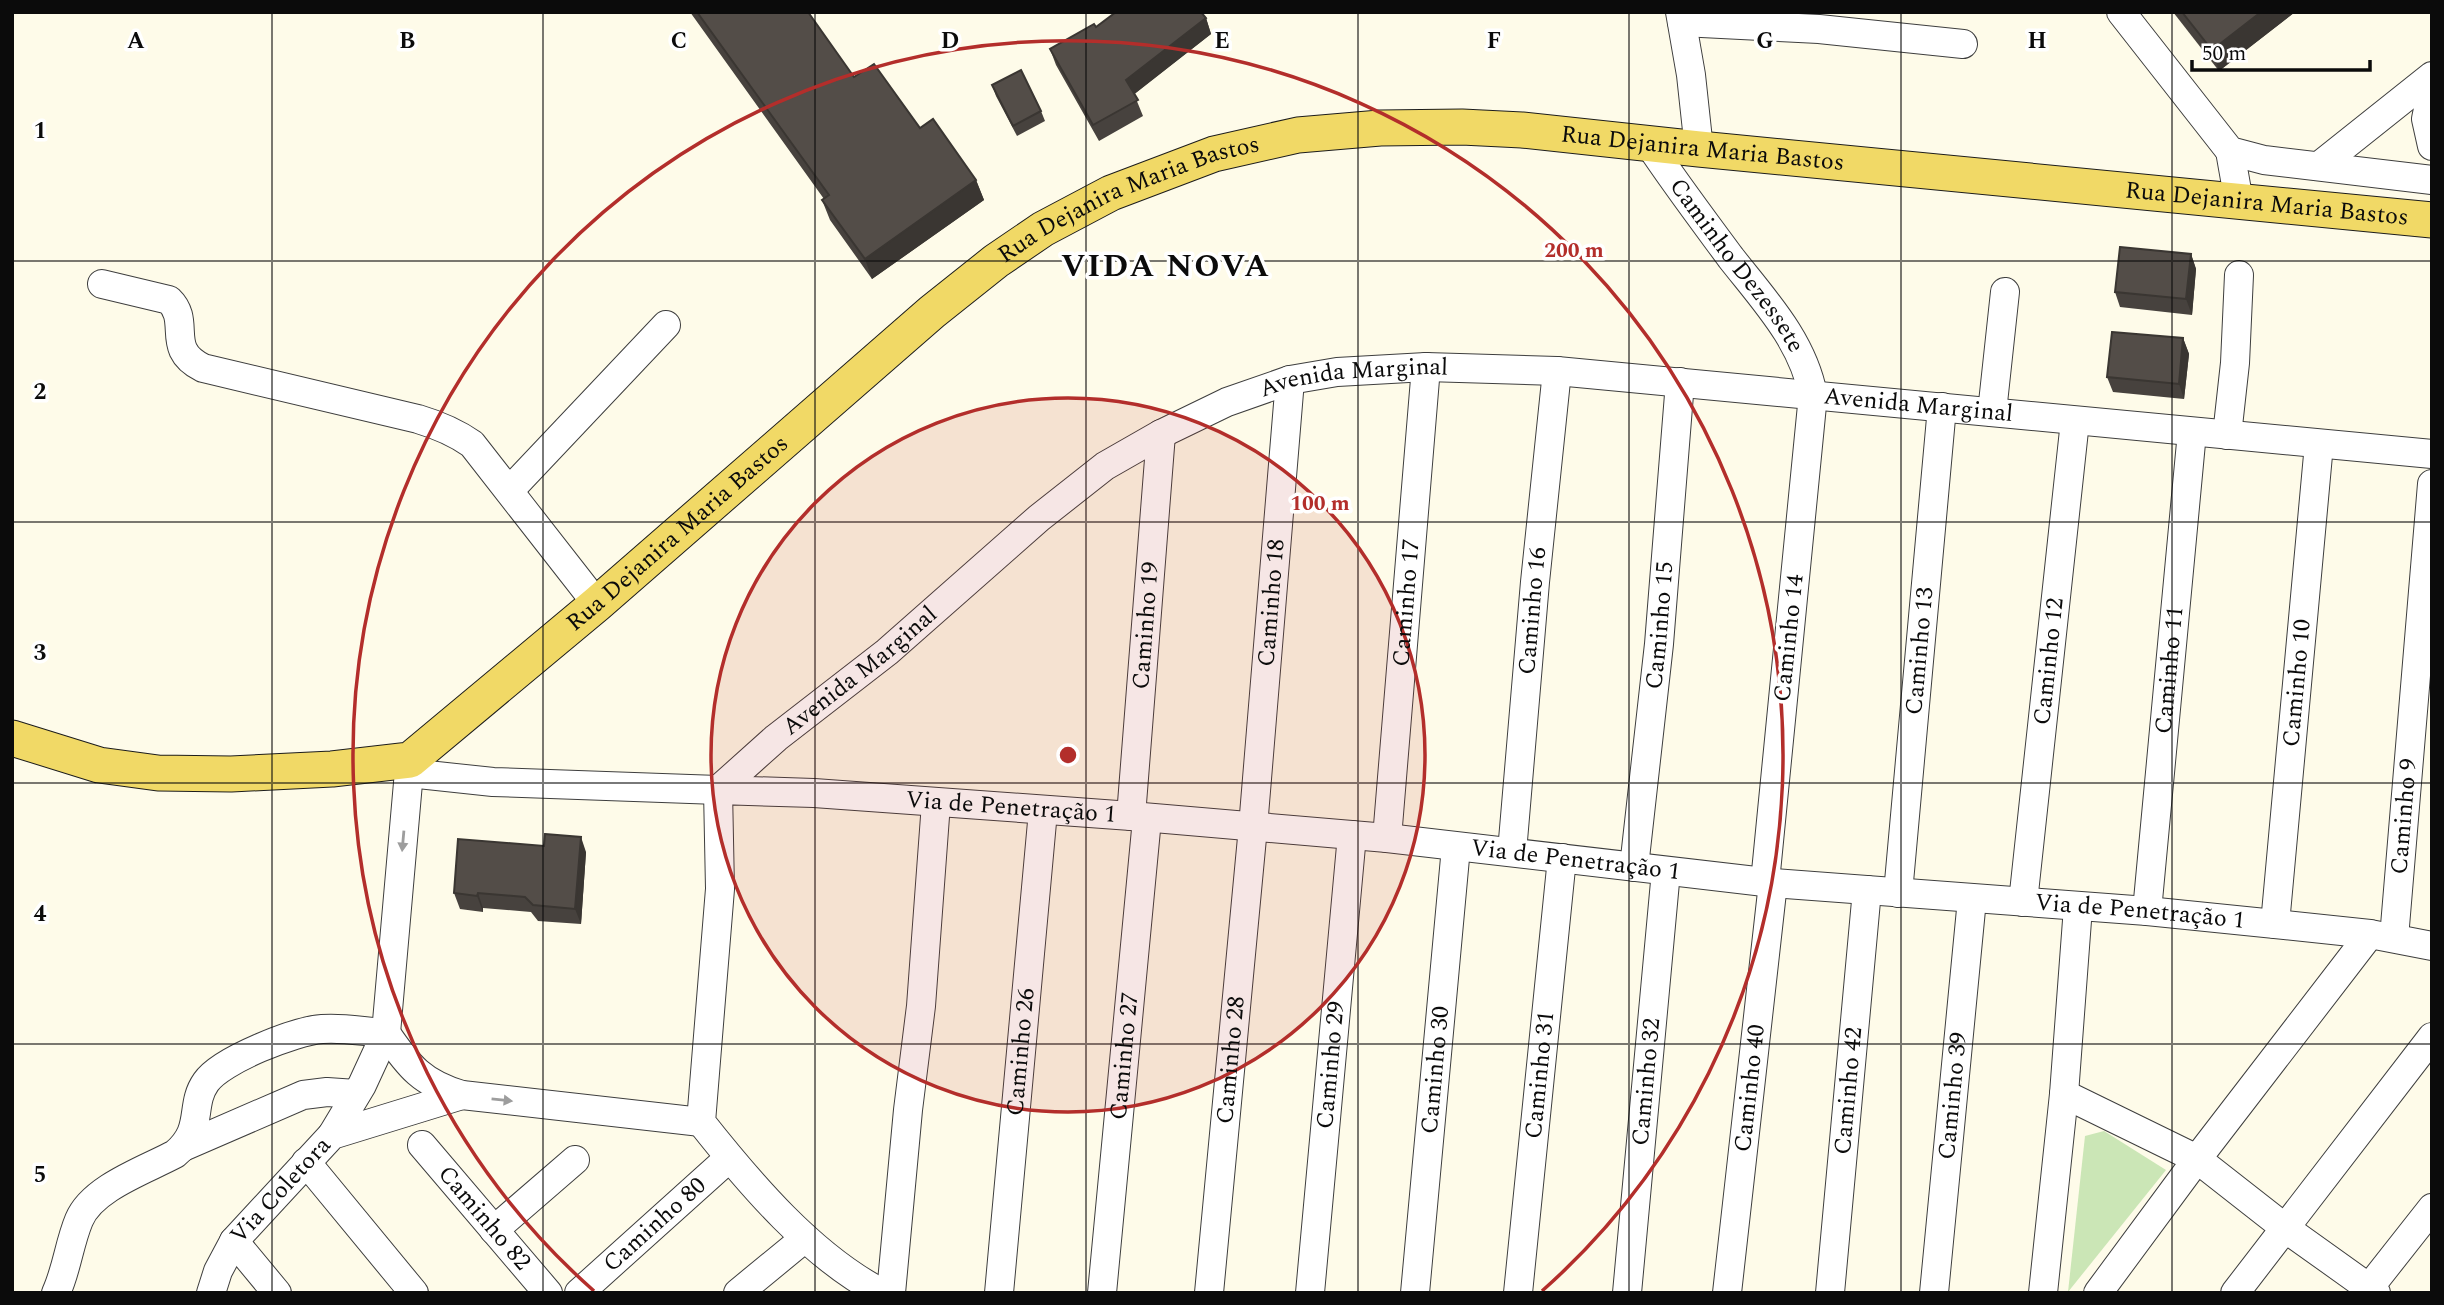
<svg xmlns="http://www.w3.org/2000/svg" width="2444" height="1305" font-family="Spectral,serif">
	<rect width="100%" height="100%" fill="#fefbe9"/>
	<polygon fill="#cbe6b6" points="2104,1131 2166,1170 2068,1292 2085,1136"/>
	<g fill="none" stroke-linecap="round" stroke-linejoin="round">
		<g stroke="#3e3e3e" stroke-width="30">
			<g id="minor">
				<polyline points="1680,12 1691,75 1699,149"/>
				<polyline points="2121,12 2230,151 2264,160 2432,180"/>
				<polyline points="1682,22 1819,29 1963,44"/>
				<polyline points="2432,89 2426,119 2432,146"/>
				<path id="s1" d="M1649,144c26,39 54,76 82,114 33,42 72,83 82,137l-48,487"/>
				<polyline points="2230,151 2239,202"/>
				<polyline points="2319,166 2432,76"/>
				<path d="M102,284l67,16c23,22 -5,49 34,68l215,51c20,6 37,13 54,25l125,160"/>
				<polyline points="1992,412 2005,292"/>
				<polyline points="2227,435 2235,363 2239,275"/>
				<polyline points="510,490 666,325"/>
				<path id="s2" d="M409,773l84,9 225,8 58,-52 111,-86 152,-134 66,-52 56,-32 66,-32 63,-22 47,-8 89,-5 131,4 875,83"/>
				<path id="s3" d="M1131,816l30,-382"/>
				<path id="s4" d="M1387,838l39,-471"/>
				<path id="s5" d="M1512,852l23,-270 22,-211"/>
				<path id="s6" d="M1634,867l25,-223 21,-262"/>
				<path id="s7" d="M1898,893l44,-486"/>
				<path id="s8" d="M2023,902l52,-481"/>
				<path id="s9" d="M2147,911l45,-479"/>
				<path id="s10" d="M2275,924l44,-480"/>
				<path id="s11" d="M2394,938l38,-454"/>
				<path d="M386,1033c23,34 36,50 76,62l239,27"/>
				<polyline points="2064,1094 2197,1159 2285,1228 2376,1293"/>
				<polyline points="332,1135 362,1085 386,1033 410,760"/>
				<path id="s12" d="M422,1145l126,148"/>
				<polyline points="183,1147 303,1095 327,1092 356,1094"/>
				<polyline points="306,1162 414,1293"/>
				<polyline points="494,1230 575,1160"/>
				<polyline points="234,1241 277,1293"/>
				<path d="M56,1293c11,-24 13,-49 23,-73 13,-32 66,-50 96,-66 30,-25 14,-48 31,-72 15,-22 89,-51 116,-53 21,-2 43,3 64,4"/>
				<path id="s13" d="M211,1293l7,-22 16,-30 98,-106 130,-40"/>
				<path id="s14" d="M579,1293l150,-135"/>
				<polyline points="738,1293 805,1238"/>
				<path id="s15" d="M882,1293c-70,-36 -132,-109 -181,-171l19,-233 -2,-99 96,3 317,23 256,22 386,45 374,28 128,13 95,10 62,12"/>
				<polyline points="891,1293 908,1110 921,1006 936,803"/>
				<path id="s16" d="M999,1293l44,-482"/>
				<path id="s17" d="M1102,1293l45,-474"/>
				<path id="s18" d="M1209,1293l44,-466 37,-447"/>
				<path id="s19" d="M1310,1293l42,-458"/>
				<path id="s20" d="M1415,1293l41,-446"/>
				<path id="s21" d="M1518,1293l44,-435"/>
				<path id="s22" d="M1627,1293l39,-422"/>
				<path id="s23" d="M1727,1293l46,-410"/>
				<path id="s24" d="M1830,1293l37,-403"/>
				<path id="s25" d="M1934,1293l38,-394"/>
				<polyline points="2043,1293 2064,1094 2078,907"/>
				<polyline points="2098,1293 2197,1159 2370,934"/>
				<polyline points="2235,1293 2432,1037"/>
				<polyline points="2365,1293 2432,1208"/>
			</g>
		</g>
		<g stroke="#1c1c1c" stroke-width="37">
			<g id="major">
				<path id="s26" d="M12,738l87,27 59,8 73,1 101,-5 78,-9 187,-156 335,-292 64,-51 47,-32 68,-36 103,-39 84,-19 82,-7 82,-1 60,3 177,19 733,71"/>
			</g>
		</g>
		<use href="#minor" stroke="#fff" stroke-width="28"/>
		<use href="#major" stroke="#f1d966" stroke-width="35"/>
	</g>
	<g fill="#47423e">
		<polygon points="690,12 808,12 854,77 920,128 976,180 984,200 872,279 830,220 822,200 824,199"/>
		<polygon points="2173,12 2295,12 2219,71"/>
		<polygon points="1206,18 1211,34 1134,94 1143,116 1099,141 1056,65 1050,49 1096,27"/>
		<polygon points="992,85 1041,111 1045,121 1017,136 996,96"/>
		<polygon points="2191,254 2196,269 2192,315 2120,307 2115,292"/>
		<polygon points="2183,338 2189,354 2184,399 2113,392 2107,377"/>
		<polygon points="544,846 586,852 581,924 538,921 531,912 483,908 483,912 460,909 454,893"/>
	</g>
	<g fill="#3a3632">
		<polygon points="2261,12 2295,12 2219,71 2212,50"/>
		<polygon points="1206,18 1211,34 1132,96 1126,80"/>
		<polygon points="976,180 984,200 872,279 865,259"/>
		<polygon points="2191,254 2196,269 2192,315 2186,299"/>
		<polygon points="2183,338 2189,354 2184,399 2179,384"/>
		<polygon points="581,837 586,852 581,924 575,909"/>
		<polygon points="478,893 483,908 483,912 477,896"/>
	</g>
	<g fill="#534d48" stroke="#3a3632" stroke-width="2">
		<polygon points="697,12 808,12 854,77 874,64 920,128 933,119 976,180 865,259 822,200 829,195"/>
		<polygon points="1116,12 1201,12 1206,18 1126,80 1138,100 1093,125 1050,49 1094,24 1096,27"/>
		<polygon points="2182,12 2261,12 2212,50"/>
		<polygon points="1021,70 1041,111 1013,126 992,85"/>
		<polygon points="2120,247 2191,254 2186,299 2115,292"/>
		<polygon points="2112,332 2183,338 2179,384 2107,377"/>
		<polygon points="545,834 581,837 575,909 533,905 525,897 478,893 477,896 454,893 458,839 544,846"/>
	</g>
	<defs><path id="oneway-solid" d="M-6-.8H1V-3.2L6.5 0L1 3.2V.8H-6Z" transform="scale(1.75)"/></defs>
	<g fill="#9d9d9d">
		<use href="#oneway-solid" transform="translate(403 841) rotate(95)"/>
		<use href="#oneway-solid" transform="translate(502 1100) rotate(6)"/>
	</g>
	<path fill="none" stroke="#0b0b0b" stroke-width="2" stroke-opacity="0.55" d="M272,12v1281M543,12v1281M815,12v1281M1086,12v1281M1358,12v1281M1629,12v1281M1901,12v1281M2172,12v1281M12,261h2420M12,522h2420M12,783h2420M12,1044h2420"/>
	<circle cx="1068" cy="755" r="357" fill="#b32e2b" fill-opacity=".12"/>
	<g fill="none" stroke="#b32e2b" stroke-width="3.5">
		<circle cx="1068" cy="755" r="357"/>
		<path d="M594 1291A715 715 0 1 1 1542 1291"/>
	</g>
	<g text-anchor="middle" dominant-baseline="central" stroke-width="7" stroke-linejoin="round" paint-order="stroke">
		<g font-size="24" fill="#0b0b0b" stroke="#fff">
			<text stroke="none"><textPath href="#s26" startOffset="1909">Rua Dejanira Maria Bastos</textPath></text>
			<text stroke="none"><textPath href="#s26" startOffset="1321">Rua Dejanira Maria Bastos</textPath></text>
			<text stroke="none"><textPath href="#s26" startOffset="2476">Rua Dejanira Maria Bastos</textPath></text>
			<text stroke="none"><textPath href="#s1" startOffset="150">Caminho Dezessete</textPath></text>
			<text stroke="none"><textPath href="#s2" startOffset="1083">Avenida Marginal</textPath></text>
			<text stroke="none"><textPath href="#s2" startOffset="1650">Avenida Marginal</textPath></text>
			<text stroke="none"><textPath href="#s26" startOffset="754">Rua Dejanira Maria Bastos</textPath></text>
			<text stroke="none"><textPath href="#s4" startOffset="236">Caminho 17</textPath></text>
			<text stroke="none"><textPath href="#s18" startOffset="693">Caminho 18</textPath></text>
			<text stroke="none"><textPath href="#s5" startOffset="242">Caminho 16</textPath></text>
			<text stroke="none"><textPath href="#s3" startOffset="191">Caminho 19</textPath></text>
			<text stroke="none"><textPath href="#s6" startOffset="243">Caminho 15</textPath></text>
			<text transform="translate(1789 638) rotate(-84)">Caminho 14</text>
			<text stroke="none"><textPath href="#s7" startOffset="243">Caminho 13</textPath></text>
			<text stroke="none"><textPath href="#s8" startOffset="242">Caminho 12</textPath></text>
			<text stroke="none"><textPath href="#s2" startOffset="495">Avenida Marginal</textPath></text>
			<text stroke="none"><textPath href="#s9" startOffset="242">Caminho 11</textPath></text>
			<text stroke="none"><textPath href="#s10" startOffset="242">Caminho 10</textPath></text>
			<text stroke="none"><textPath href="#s15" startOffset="877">Via de Penetração 1</textPath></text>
			<text stroke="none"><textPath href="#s11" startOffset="122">Caminho 9</textPath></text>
			<text stroke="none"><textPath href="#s15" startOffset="1444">Via de Penetração 1</textPath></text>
			<text stroke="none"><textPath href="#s15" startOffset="2011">Via de Penetração 1</textPath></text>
			<text stroke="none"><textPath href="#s16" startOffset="242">Caminho 26</textPath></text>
			<text stroke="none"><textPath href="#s17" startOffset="238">Caminho 27</textPath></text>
			<text stroke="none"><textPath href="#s18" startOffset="234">Caminho 28</textPath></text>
			<text stroke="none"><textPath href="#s19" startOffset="229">Caminho 29</textPath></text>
			<text stroke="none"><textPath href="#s20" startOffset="224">Caminho 30</textPath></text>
			<text stroke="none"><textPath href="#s21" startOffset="219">Caminho 31</textPath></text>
			<text stroke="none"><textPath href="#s22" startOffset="212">Caminho 32</textPath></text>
			<text stroke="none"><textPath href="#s23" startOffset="206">Caminho 40</textPath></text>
			<text stroke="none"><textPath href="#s24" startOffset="203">Caminho 42</textPath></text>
			<text stroke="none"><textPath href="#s25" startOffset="198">Caminho 39</textPath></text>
			<text stroke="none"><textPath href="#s13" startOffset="126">Via Coletora</textPath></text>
			<text stroke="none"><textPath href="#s12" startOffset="96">Caminho 82</textPath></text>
			<text stroke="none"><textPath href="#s14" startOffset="102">Caminho 80</textPath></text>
		</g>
		<g font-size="32" font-weight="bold" letter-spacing="2" fill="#0b0b0b" stroke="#fff">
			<text x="1166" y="266">VIDA NOVA</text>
		</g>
	</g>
	<g font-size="23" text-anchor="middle" font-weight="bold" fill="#0b0b0b" stroke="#fff" stroke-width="7" stroke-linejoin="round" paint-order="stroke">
		<text x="136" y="48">A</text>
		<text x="407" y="48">B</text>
		<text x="679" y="48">C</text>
		<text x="950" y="48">D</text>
		<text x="1222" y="48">E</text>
		<text x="1494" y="48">F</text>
		<text x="1765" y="48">G</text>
		<text x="2037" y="48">H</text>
		<text x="40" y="138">1</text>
		<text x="40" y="399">2</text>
		<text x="40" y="660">3</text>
		<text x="40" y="921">4</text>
		<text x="40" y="1182">5</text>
	</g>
	<circle cx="1068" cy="755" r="10" fill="#b32e2b" stroke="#fff" stroke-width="3.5"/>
	<g font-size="21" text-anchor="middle" font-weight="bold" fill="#b32e2b" stroke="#fff" stroke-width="7" stroke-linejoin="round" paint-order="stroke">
		<text x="1574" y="257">200 m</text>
		<text x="1320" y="510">100 m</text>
	</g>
	<rect width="2444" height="1305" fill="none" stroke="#0b0b0b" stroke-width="28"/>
	<path d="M2192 60v10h178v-10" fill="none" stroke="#0b0b0b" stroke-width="3.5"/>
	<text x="2202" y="60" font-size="21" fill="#0b0b0b" stroke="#ffffff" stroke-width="5" paint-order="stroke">50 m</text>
</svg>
